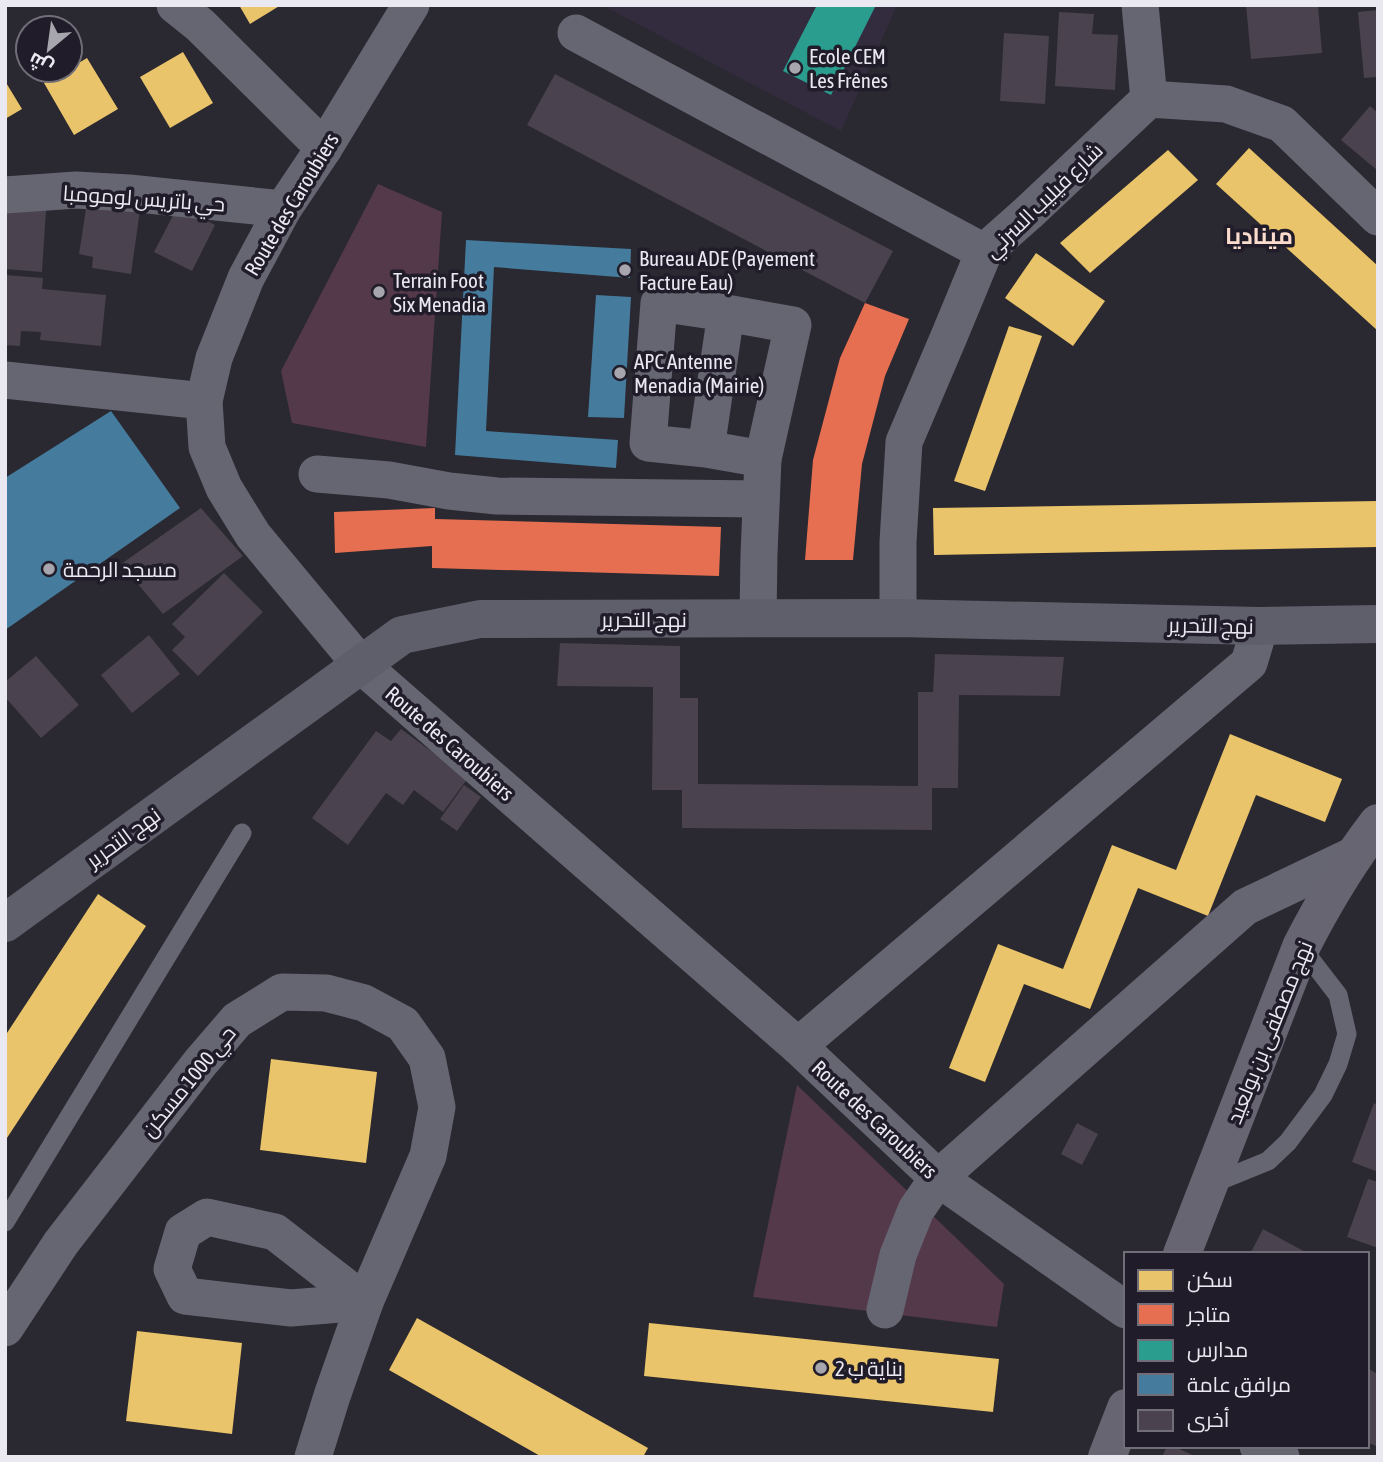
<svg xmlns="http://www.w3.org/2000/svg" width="1383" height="1462" font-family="'Asap Condensed',Cairo,sans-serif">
	<rect width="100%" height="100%" fill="#2a2830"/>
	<polygon fill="#332c3f" points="602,5 897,5 841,131"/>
	<g fill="#54394a">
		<polygon points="378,184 442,212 426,447 292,423 281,371"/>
		<polygon points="797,1085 1004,1284 997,1327 753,1297"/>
	</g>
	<g fill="#e9c46a">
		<polygon points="239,5 281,5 250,24"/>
		<polygon points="183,52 213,103 170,128 140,77"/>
		<polygon points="87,58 118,109 74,135 44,83 66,70 70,70 70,68"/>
		<polygon points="5,81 22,109 5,119"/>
		<polygon points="1249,148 1378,266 1378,331 1216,184"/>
		<polygon points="1168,150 1198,180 1090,273 1060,243"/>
		<polygon points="1036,253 1105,301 1073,346 1005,298"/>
		<polygon points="1009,326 1042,336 985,491 954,481"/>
		<polygon points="1378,501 1378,547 934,555 933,508"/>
		<polygon points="1230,734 1342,779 1325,822 1256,795 1208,916 1138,888 1090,1009 1024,984 985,1082 949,1068 998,944 1063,969 1112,845 1176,870"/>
		<polygon points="98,894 146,926 5,1141 5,1036"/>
		<polygon points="271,1059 377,1072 366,1163 260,1150"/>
		<polygon points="417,1318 648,1448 643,1457 542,1457 389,1370"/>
		<polygon points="649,1323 999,1359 993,1412 644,1376"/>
		<polygon points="137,1331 242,1343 232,1434 126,1421"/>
	</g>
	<g fill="#e76f51">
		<polygon points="865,303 909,319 885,376 862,464 853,560 805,560 813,460 840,358"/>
		<polygon points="435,508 435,519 721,527 719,576 432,568 432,546 335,553 334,512"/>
	</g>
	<polygon fill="#2a9d8f" points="817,5 876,5 831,95 783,71"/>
	<g fill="#457b9d">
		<polygon points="466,240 631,249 630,278 494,267 486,431 618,440 616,468 455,455"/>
		<polygon points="596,295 631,297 624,418 588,417"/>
		<polygon points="111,411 180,508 5,630 5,478"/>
	</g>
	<g fill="#4a424e">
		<polygon points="1246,5 1318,5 1322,53 1251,59"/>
		<polygon points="1378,10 1378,77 1364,78 1358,12"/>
		<polygon points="1059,12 1094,14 1092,34 1118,35 1115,90 1055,86"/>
		<polygon points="1004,33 1049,36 1045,104 1000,101"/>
		<polygon points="555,74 893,251 865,303 527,125"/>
		<polygon points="1370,106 1378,113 1378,171 1341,140"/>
		<polygon points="87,202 140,210 131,274 92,268 93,257 79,254"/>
		<polygon points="5,206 46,210 42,272 5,269"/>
		<polygon points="178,206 215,225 192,271 154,252"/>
		<polygon points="5,275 43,278 42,289 106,295 101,346 40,340 41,332 21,331 20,346 5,345"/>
		<polygon points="201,508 243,556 163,614 121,564"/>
		<polygon points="224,573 263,612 198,676 172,650 185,637 172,624"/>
		<polygon points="149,635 180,674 132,713 101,675"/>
		<polygon points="560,643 680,646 680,698 698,698 698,784 918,786 918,692 933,692 935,654 1064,657 1060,696 959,695 958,788 932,788 932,830 682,828 682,790 652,790 653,687 557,686"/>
		<polygon points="36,656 79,705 41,738 5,697 5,682"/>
		<polygon points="401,729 468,778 443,812 414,790 403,805 386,793 348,845 312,818 376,731 391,741"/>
		<polygon points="464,785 481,797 457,831 440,819"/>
		<polygon points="1374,1103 1378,1105 1378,1172 1352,1162"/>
		<polygon points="1077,1123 1098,1134 1082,1165 1061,1154"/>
		<polygon points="1368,1179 1378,1182 1378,1248 1347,1237"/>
		<polygon points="1263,1229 1309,1254 1250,1254"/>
		<polygon points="1367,1368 1378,1374 1378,1447 1367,1442"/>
		<polygon points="1167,1446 1173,1446 1197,1457 1162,1457"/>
	</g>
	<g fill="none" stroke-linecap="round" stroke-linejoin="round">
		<g stroke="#666672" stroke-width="19">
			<polyline points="1209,1185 1268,1161 1288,1142 1323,1095 1338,1064 1347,1034 1338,995 1301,947"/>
			<polyline points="5,1222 242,833"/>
		</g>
		<g stroke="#666672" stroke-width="37">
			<polyline points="175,5 200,25 324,148"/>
			<polyline points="411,5 324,148 283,209 246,278 214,358 204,401 207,447 224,488 253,535 361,665 798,1046 938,1178 1126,1310"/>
			<polyline points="1140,5 1149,99"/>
			<polyline points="576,33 984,252"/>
			<polyline points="5,195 76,190 129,193 283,209"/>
			<polyline points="726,313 793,325 763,459 759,554 758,618"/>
			<polyline points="5,380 204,401"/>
			<polyline points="706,449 726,313 659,303 648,443 706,449 763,459"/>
			<polyline points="317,474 389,480 449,491 497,496 761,499"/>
			<polyline points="898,618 898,542 904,442 950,334 984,252 1028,213 1149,99 1226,104 1282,124 1378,217"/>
			<polyline points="798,1046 1249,663 1260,626"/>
			<polygon points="207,1217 275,1232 365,1302 291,1308 185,1296 172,1269 183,1232"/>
			<polyline points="885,1310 898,1255 916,1210 938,1178 1245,907 1352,856"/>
			<polyline points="5,1328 61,1243 200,1063 237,1020 282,992 326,993 364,1003 403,1024 427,1058 437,1107 428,1156 365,1302 332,1396 313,1457"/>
			<polyline points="1258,1446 1281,1457"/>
		</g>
		<polyline stroke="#5f5f6c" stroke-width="38" points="5,923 402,635 480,619 898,618 1260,626 1378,624"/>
		<g stroke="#666571" stroke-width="38">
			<path d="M1182,1254l119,-307c23,-45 46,-84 77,-124"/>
			<polyline points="1107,1457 1126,1408"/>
		</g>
	</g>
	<g fill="#a7a5ad" stroke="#201c29" stroke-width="2.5">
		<circle cx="795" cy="68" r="7"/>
		<circle cx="625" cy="270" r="7"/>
		<circle cx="379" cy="292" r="7"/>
		<circle cx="620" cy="373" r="7"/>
		<circle cx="49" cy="569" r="7"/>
		<circle cx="821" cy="1368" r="7"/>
	</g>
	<g text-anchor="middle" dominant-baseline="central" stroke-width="7" stroke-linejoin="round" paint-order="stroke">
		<g font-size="21" fill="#eae8f1" stroke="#201c29" text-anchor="start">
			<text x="809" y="56">Ecole CEM<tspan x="809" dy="24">Les Frênes</tspan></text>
			<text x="639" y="258">Bureau ADE (Payement<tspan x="639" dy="24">Facture Eau)</tspan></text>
			<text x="393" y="280">Terrain Foot<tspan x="393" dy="24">Six Menadia</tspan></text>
			<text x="634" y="361">APC Antenne<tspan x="634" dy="24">Menadia (Mairie)</tspan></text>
			<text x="63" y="569">مسجد الرحمة</text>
			<text x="835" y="1368">بناية ب 2</text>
		</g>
		<g font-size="21" fill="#eae8f1" stroke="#201c29">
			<text transform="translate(144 198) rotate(4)">حي باتريس لومومبا</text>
			<text transform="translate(1043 200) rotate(-44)">شارع فيليب السرني</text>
			<text transform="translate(291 204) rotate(-59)">Route des Caroubiers</text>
			<text x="644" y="619">نهج التحرير</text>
			<text transform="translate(1211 625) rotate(1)">نهج التحرير</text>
			<text transform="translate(450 743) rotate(41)">Route des Caroubiers</text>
			<text transform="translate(123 837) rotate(-36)">نهج التحرير</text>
			<text transform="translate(1269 1032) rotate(-68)">نهج مصطفى بن بولعيد</text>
			<text transform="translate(188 1081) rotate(-51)">حي 1000 مسكن</text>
			<text transform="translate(875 1119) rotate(43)">Route des Caroubiers</text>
		</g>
		<g font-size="23" font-weight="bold" fill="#fadbcc" stroke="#201c29">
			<text x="1259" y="236">ميناديا</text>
		</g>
	</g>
	<rect width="1383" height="1462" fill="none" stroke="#eae8f1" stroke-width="14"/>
	<rect x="1124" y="1252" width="245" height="196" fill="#201c29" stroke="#716e79" stroke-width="2"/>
	<rect x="1138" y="1270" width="35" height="21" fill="#e9c46a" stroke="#716e79" stroke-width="2"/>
	<text x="1187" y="1287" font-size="21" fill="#eae8f1">سكن</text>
	<rect x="1138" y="1304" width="35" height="21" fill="#e76f51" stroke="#716e79" stroke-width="2"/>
	<text x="1187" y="1322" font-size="21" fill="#eae8f1">متاجر</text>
	<rect x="1138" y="1340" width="35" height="21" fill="#2a9d8f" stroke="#716e79" stroke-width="2"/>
	<text x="1187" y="1357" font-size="21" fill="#eae8f1">مدارس</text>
	<rect x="1138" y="1374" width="35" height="21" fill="#457b9d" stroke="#716e79" stroke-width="2"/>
	<text x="1187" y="1392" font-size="21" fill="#eae8f1">مرافق عامة</text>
	<rect x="1138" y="1410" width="35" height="21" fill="#4a424e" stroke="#716e79" stroke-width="2"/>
	<text x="1187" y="1427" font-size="21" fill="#eae8f1">أخرى</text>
	<g transform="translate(49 49) rotate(209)"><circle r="33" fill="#201c29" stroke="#716e79" stroke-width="2"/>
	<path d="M0-5L12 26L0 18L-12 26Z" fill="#a7a5ad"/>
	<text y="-10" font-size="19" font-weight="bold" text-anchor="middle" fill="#eae8f1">ش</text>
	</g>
</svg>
